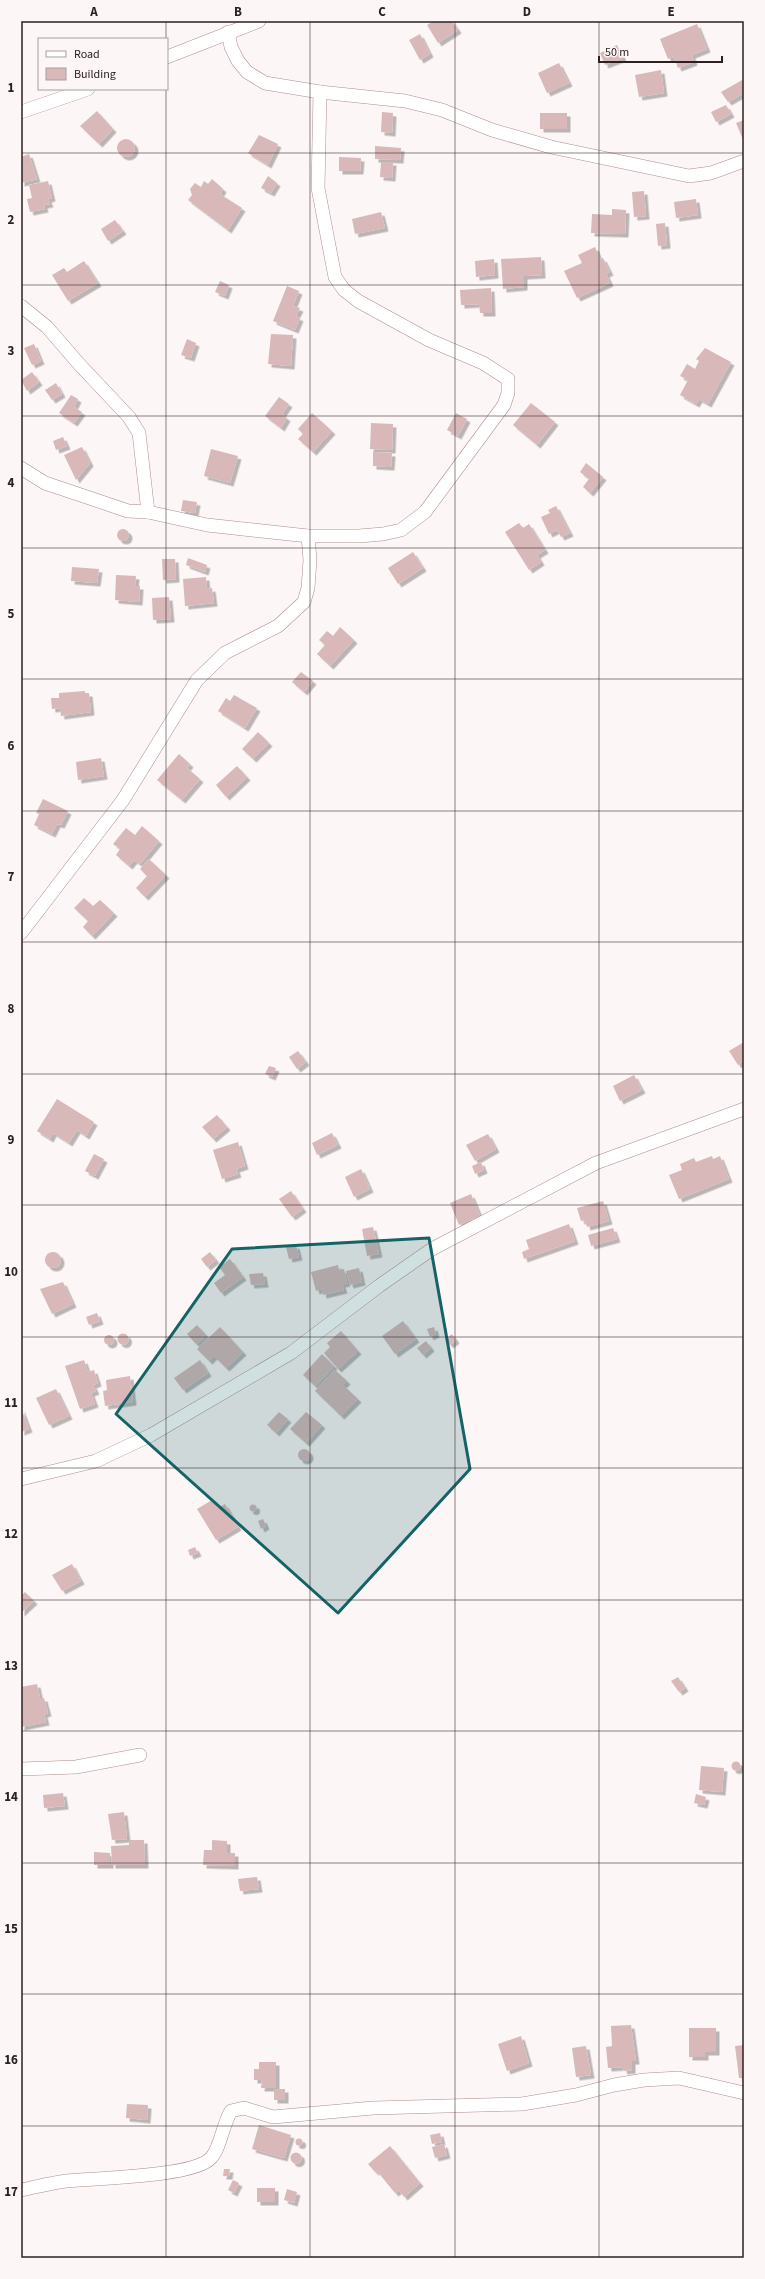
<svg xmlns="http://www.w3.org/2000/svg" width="765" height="2279" font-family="'Source Sans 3',sans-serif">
	<defs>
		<filter id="shadow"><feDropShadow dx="3.5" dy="3.5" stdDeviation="0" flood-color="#0004"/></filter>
	</defs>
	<rect width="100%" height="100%" fill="#fdf6f6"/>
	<g fill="#d8b8b8" filter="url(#shadow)">
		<polygon points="434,21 452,21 458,30 438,43 427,25"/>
		<polygon points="697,24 707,49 692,55 694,62 678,68 674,57 668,59 660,39"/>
		<polygon points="420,34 430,54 420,60 409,40"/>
		<polygon points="617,45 623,58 605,65 600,53"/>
		<polygon points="559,63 569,83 547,93 538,73"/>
		<polygon points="661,70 664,93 639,97 635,75"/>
		<polygon points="744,79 744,93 728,102 721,92"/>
		<polygon points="726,105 731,114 716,122 711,112"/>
		<polygon points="97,111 113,129 99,144 80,126"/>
		<polygon points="382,112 393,113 392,133 381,132"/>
		<rect x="540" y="113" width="27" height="16"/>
		<polygon points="744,120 744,142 736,123"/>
		<polygon points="259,135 278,144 268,165 248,153"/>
		<circle cx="126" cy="148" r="9"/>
		<polygon points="375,146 401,148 400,160 375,159"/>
		<polygon points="29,154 37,179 21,183 21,157"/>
		<polygon points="339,157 361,158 360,171 339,171"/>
		<polygon points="381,162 393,162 392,178 380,177"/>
		<polygon points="268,176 277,183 271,193 261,188"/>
		<polygon points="212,179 223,189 220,194 242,208 228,230 188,200 192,195 190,189 195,183 201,187 204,181 208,184"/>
		<polygon points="48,181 52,198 48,199 50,204 44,205 45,209 30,212 27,199 32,198 29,185"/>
		<polygon points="644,191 646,216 634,217 632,192"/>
		<polygon points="696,199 698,215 676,218 674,202"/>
		<polygon points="612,209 626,210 625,234 591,233 592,214 612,215"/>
		<polygon points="381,212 385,228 355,234 352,219"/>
		<polygon points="115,220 123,231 108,241 101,229"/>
		<polygon points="665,223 667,245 658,246 656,224"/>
		<polygon points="595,247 600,259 603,258 610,272 606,274 610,283 577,298 564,271 582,263 578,255"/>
		<polygon points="541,257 542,275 524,276 524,287 503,289 501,259"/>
		<polygon points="494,259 495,275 476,277 475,261"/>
		<polygon points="84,261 98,283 68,301 52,275 64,268 67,272"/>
		<polygon points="220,281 229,285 225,296 215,292"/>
		<polygon points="287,286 299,291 293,306 300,308 296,316 300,318 295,330 273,321"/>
		<polygon points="491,288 492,313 480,313 479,304 461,305 460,290"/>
		<polygon points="271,334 293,335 291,366 268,364"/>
		<polygon points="187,339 196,343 191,358 181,355"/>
		<polygon points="34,344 41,361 32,365 24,348"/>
		<polygon points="705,348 731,362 708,404 699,399 696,404 680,395 688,380 680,376 687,364 695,369 699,361 696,359"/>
		<polygon points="32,372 39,382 27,391 21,380"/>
		<polygon points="56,383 62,394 52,400 45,390"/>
		<polygon points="71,395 78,399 74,407 82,412 74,423 59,413"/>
		<polygon points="279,397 289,404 282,414 287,418 281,428 265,416"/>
		<polygon points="531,403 555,422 537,445 513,425"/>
		<polygon points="312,413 332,431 313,452 298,439 303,434 298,429"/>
		<polygon points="456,413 467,419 458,436 447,430"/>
		<polygon points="371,423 393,424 392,450 370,449"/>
		<polygon points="63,437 67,446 56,450 53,441"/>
		<polygon points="82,447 90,463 76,480 64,455"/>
		<polygon points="211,449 238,456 230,483 204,476"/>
		<polygon points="373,452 392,453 391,467 373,466"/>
		<polygon points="586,463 603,477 590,493 583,487 589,479 580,472"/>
		<polygon points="183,500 197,502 195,513 181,511"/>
		<polygon points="556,506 570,533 561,537 557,530 549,534 541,517 550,513 548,510"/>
		<polygon points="519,523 523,528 529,524 545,550 537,555 541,562 529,570 505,532"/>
		<circle cx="123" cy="535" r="6"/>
		<polygon points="413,552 423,568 398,584 388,568"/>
		<polygon points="188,558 207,565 205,572 186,565"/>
		<polygon points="162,559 175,559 176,579 163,580"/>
		<polygon points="72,567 99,569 97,583 71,581"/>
		<polygon points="116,575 136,576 135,586 140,586 139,602 115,600"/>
		<polygon points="206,577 207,589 212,588 214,603 185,606 183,579"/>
		<polygon points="169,597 171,619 153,620 152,598"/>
		<polygon points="340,627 354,640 330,666 317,654 325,645 319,640 327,631 333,636"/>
		<polygon points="301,672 313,681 304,692 292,682"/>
		<polygon points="85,691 85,693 89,693 91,712 61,716 60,708 52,709 51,698 59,698 59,693"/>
		<polygon points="234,695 257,708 245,728 218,711 226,698 230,701"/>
		<polygon points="258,732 269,743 253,759 242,749"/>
		<polygon points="179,754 190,764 187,768 200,779 182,800 157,780"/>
		<polygon points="101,758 104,776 78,780 76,762"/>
		<polygon points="237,766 247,777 226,797 216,785"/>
		<polygon points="43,799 68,811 61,825 57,824 52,834 34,825 39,814 36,813"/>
		<polygon points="142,826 159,841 140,864 134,860 129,866 116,855 120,849 113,844 126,828 135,835"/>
		<polygon points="149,859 166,875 145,897 136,888 147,876 140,869"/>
		<polygon points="84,898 93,906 100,900 114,913 92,936 83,927 88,921 74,908"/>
		<polygon points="744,1042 744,1061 738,1065 729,1051"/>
		<polygon points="298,1051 306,1062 297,1069 289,1057"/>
		<polygon points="269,1066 276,1068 272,1077 265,1074"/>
		<polygon points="634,1075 642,1090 620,1101 613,1086"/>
		<polygon points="57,1099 94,1122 86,1136 77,1130 69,1143 53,1133 50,1139 37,1131"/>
		<polygon points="217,1115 227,1127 213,1139 202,1127"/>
		<polygon points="332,1133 338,1145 317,1155 312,1143"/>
		<polygon points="488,1134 496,1149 475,1161 466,1145"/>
		<polygon points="238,1142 245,1166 236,1169 238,1174 222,1179 213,1150"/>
		<polygon points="94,1154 104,1159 95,1176 85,1171"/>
		<polygon points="712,1156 713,1159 720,1156 729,1179 679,1199 669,1175 682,1170 680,1164 694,1158 696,1162"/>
		<polygon points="481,1162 484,1170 475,1174 472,1166"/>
		<polygon points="361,1169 370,1189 354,1197 345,1177"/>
		<polygon points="291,1191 303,1209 292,1217 279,1199"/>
		<polygon points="471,1194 480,1216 459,1225 450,1203"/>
		<polygon points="603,1201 609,1221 587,1227 585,1220 581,1221 577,1208"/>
		<polygon points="569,1224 575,1241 524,1259 522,1252 529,1249 526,1240"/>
		<polygon points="373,1227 379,1254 367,1256 362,1229"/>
		<polygon points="613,1228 617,1239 591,1246 588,1235"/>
		<polygon points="296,1245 299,1257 289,1259 286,1247"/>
		<circle cx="53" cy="1260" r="8"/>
		<polygon points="210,1252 216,1260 207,1267 201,1259"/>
		<polygon points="230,1259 243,1277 221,1293 214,1283 225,1275 219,1267"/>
		<polygon points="338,1265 339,1270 344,1269 347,1283 342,1284 344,1290 323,1295 322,1289 316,1291 311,1272"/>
		<polygon points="359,1268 362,1282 350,1285 346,1271"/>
		<polygon points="263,1273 265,1284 251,1285 249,1274"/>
		<polygon points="63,1282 73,1304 52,1314 40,1289"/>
		<polygon points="97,1313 100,1321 89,1325 86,1317"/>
		<polygon points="403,1321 416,1339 395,1354 382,1336"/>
		<polygon points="197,1325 206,1335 196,1344 187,1334"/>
		<polygon points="220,1327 243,1352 226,1368 214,1356 209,1361 197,1349"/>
		<polygon points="434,1327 436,1334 430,1337 427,1329"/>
		<polygon points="341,1331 358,1351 338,1369 324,1353 330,1347 327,1343"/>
		<circle cx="123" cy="1339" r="5.5"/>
		<polygon points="452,1334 456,1340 450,1345 445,1339"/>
		<circle cx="109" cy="1340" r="5"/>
		<polygon points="426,1341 431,1348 423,1355 417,1348"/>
		<polygon points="322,1354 334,1366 315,1386 303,1375"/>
		<polygon points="84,1360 88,1372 94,1370 98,1383 93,1385 96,1391 91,1393 95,1404 80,1409 65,1366"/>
		<polygon points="200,1360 208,1373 183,1390 174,1378"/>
		<polygon points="335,1370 347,1381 343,1385 358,1399 341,1416 315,1391"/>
		<polygon points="130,1376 133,1402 105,1406 103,1391 107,1390 106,1380"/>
		<polygon points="56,1389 69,1416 49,1425 36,1398"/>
		<polygon points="21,1408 29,1429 21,1432"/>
		<polygon points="279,1412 288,1419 276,1433 267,1425"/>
		<polygon points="306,1412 322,1425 306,1443 290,1429"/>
		<circle cx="304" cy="1455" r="6"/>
		<polygon points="212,1500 218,1508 225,1504 238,1527 216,1540 197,1509"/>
		<circle cx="253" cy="1508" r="3.5"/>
		<polygon points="263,1519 266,1526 261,1529 258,1521"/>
		<polygon points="195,1547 198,1553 190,1556 188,1550"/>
		<polygon points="72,1564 81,1581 62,1591 52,1575"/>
		<polygon points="25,1592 34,1601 21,1613 21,1596"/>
		<polygon points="678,1677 685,1688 679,1692 671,1681"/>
		<polygon points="37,1684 40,1698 44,1698 48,1713 44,1714 46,1722 21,1727 21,1687"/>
		<circle cx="736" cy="1766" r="4.5"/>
		<polygon points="701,1766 724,1768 722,1792 699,1790"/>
		<polygon points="63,1793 65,1806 44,1808 43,1795"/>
		<polygon points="696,1794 706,1797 704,1805 694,1803"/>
		<polygon points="124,1812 127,1839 112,1840 108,1814"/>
		<polygon points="129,1840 144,1840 145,1865 112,1865 111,1846 129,1845"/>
		<polygon points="212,1840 227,1841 227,1853 235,1853 235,1866 203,1865 204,1850 212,1850"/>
		<polygon points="94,1852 110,1853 110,1865 94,1865"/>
		<polygon points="257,1877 259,1889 240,1891 238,1879"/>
		<polygon points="631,2025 636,2061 632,2061 632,2070 624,2071 623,2067 608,2068 606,2047 612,2046 611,2026"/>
		<polygon points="689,2028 716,2028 716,2052 705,2052 705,2057 689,2057"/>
		<polygon points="521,2036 529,2063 507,2071 498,2044"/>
		<polygon points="744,2045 744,2078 739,2078 735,2046"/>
		<polygon points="586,2046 591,2075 576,2077 572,2048"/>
		<polygon points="259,2062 276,2062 276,2088 261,2088 262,2080 254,2080 254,2069 259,2069"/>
		<rect x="274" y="2089" width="11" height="11"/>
		<polygon points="127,2104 148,2105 147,2120 126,2118"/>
		<polygon points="259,2125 291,2135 284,2158 252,2149"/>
		<polygon points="440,2133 442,2142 432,2144 430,2135"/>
		<circle cx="299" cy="2142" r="3.5"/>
		<polygon points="444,2144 447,2155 435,2158 432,2147"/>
		<polygon points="390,2146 420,2183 404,2197 399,2190 395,2193 377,2171 375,2172 368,2164"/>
		<circle cx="296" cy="2158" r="5.5"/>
		<polygon points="224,2169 230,2169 229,2176 223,2176"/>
		<polygon points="233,2180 239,2183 234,2193 228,2190"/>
		<rect x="257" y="2188" width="18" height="14"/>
		<polygon points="287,2189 297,2192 294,2203 284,2200"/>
	</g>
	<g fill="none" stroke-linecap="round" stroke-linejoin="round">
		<g stroke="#ad8e8e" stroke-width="14">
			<g id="street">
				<polyline points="228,32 231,47 238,61 247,72 265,83 320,92 405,101 442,110 492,130 551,147 689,176 711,173 744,161"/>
				<polyline points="167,57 259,21"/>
				<polyline points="21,112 88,89"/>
				<polyline points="21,306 47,327 79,364 129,417 139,433 148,512"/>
				<polyline points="21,468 45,483 128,511 148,512 207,525 308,536 359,536 383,534 401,530 425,512 504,405 508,393 508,379 483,363 429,340 358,301 344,290 335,277 318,188 320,92"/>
				<polyline points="21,933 123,800 197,680 225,653 278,626 304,602 308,588 310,560 308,536"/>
				<polyline points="21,1479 96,1461 151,1435 291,1353 379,1286 432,1249 596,1163 744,1109"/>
				<polyline points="21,1769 76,1767 140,1755"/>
				<path d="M21,2190c15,-3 30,-7 45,-9 29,-3 128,-4 145,-23 9,-9 12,-34 20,-47l13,-3 29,9 100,-9 149,-4 54,-9 38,-10 30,-5 35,-2 65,15"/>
			</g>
		</g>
		<use href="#street" stroke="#fff" stroke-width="13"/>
	</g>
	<path fill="#146467" fill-opacity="0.2" stroke="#146467" stroke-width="3" stroke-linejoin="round" d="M429,1238l41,231 -132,144 -222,-199 116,-165z"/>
	<path fill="none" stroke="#2c2020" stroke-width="1" stroke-opacity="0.55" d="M166,21v18M310,21v2237M455,21v2237M599,21v2237M166,89v2169M21,153h723M21,285h723M21,416h723M21,548h723M21,679h723M21,811h723M21,942h723M21,1074h723M21,1205h723M21,1337h723M21,1468h723M21,1600h723M21,1731h723M21,1863h723M21,1994h723M21,2126h723"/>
	<rect width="765" height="2279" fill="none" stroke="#fdf6f6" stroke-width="44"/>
	<rect x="38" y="38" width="130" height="52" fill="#fdf6f6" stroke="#a9a0a0"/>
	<rect x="46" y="51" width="20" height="6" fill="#ffffff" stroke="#a9a0a0"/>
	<text x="74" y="58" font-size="12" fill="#2c2020">Road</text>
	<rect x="46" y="68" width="20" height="12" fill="#d8b8b8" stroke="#a9a0a0"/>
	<text x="74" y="78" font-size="12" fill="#2c2020">Building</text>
	<path d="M599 56v6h123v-6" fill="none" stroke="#2c2020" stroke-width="2"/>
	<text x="605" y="56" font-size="12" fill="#2c2020" stroke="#fdf6f6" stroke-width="3" paint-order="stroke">50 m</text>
	<rect x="22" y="22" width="721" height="2235" fill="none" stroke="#2c2020" stroke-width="1.5"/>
	<g font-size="13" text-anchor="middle" font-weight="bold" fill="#2c2020">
		<text x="94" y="16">A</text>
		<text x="238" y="16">B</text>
		<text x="382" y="16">C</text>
		<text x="527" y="16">D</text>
		<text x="671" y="16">E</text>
		<text x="11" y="92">1</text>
		<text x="11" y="224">2</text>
		<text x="11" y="355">3</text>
		<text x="11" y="487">4</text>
		<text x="11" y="618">5</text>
		<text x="11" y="750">6</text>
		<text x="11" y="881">7</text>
		<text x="11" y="1013">8</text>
		<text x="11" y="1144">9</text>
		<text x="11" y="1276">10</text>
		<text x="11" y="1407">11</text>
		<text x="11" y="1538">12</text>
		<text x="11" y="1670">13</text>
		<text x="11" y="1801">14</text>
		<text x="11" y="1933">15</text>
		<text x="11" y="2064">16</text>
		<text x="11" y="2196">17</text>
	</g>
</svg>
